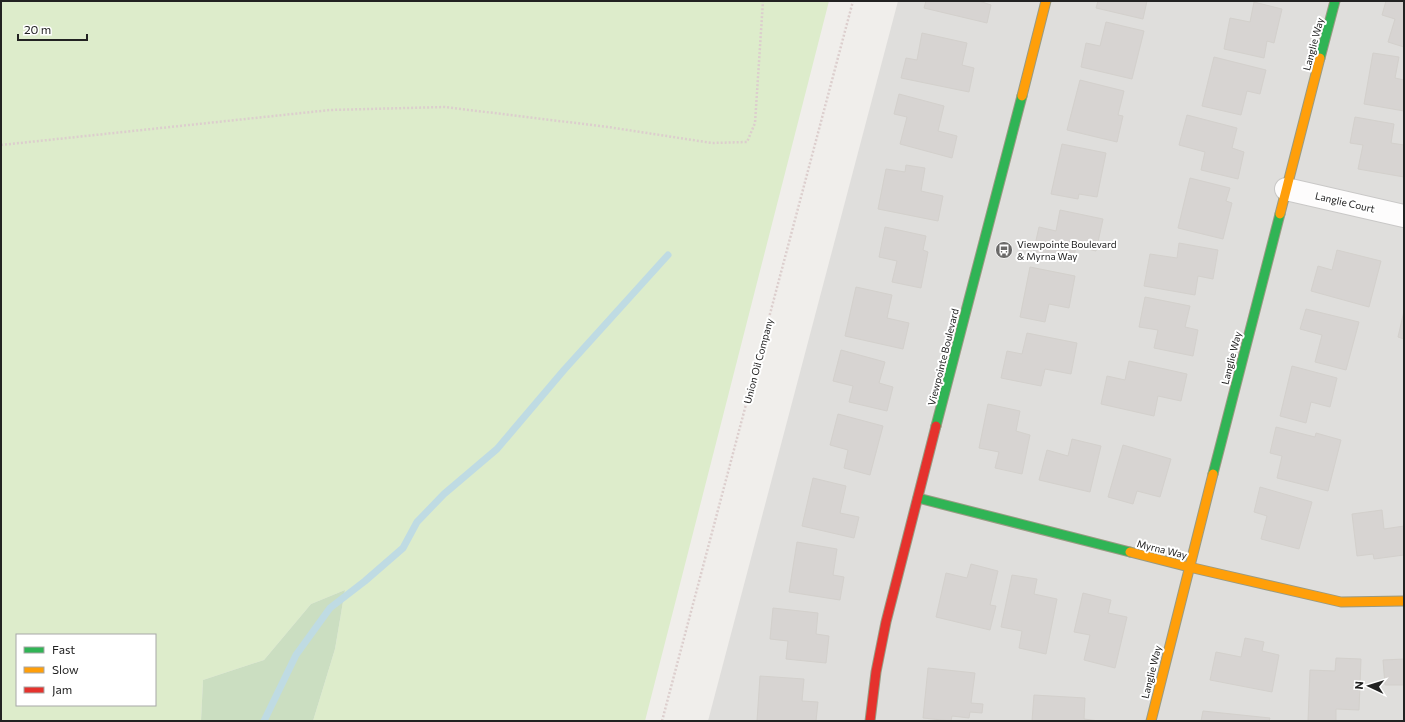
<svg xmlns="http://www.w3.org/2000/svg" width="1405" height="722" font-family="Commissioner,sans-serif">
	<rect width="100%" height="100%" fill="#f0eeeb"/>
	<polygon fill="#dfdedc" points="898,1 1404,1 1404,721 708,721"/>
	<path fill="#ddeccb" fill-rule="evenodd" d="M1,1h828l-184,720h-332l22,-72 10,-59 -34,14 -47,56 -61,20 -2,41h-200zM17,635h138v70h-138z"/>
	<polygon fill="#cbdec1" points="345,590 335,649 313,721 201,721 203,680 264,660 311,604"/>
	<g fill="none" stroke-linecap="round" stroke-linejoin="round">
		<polyline stroke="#bfdbe3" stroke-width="7" points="264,721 296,655 330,608 365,581 403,548 417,522 444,494 497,449 564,370 668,255"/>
	</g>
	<g fill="#d7d4d2" stroke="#d3d0cc">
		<polygon points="926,1 979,1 991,5 987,23 924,8"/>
		<polygon points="1098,1 1147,1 1143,19 1096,8"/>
		<polygon points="1386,1 1404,1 1404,47 1388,42 1395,19 1382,15"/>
		<polygon points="1254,2 1282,9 1274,43 1267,41 1264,58 1224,49 1230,18 1250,22"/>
		<polygon points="1106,22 1144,31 1132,79 1081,67 1086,43 1100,46"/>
		<polygon points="922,33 967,43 962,65 974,68 969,92 901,78 906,58 917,60"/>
		<polygon points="1373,53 1399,57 1395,78 1404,80 1404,111 1364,104"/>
		<polygon points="1214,57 1266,70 1260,94 1247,91 1241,115 1202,106"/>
		<polygon points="1080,80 1124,91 1118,115 1123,116 1117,142 1067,130"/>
		<polygon points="899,94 944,106 938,131 957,136 952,158 900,144 907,117 894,114"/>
		<polygon points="1187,115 1237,128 1232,148 1244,152 1238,179 1201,170 1205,152 1179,145"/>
		<polygon points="1355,117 1394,124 1391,143 1404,145 1404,177 1358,169 1363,145 1350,143"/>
		<polygon points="1062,144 1106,153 1097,197 1079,194 1078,199 1051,194"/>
		<polygon points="906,165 925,168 921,191 943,196 938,221 878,209 886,169 905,172"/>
		<polygon points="1190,178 1230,188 1226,201 1232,203 1223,239 1178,228"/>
		<polygon points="1060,210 1103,219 1096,251 1076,246 1073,262 1033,254 1039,227 1056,231"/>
		<polygon points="885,227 926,236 923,250 928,252 921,288 892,282 897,261 879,257"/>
		<polygon points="1179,243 1218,250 1213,279 1198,276 1195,295 1144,286 1150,254 1177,258"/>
		<polygon points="1337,250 1381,261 1369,307 1311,291 1318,266 1332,270"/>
		<polygon points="1030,267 1075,276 1069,308 1049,304 1045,322 1020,317"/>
		<polygon points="856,287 892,295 887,318 909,323 903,349 845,336"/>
		<polygon points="1145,297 1190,306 1185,327 1198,330 1193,356 1154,348 1158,330 1139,327"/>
		<polygon points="1306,309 1359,322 1346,370 1315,362 1322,335 1300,329"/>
		<polygon points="1404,311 1404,339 1398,337"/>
		<polygon points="1027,333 1077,343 1071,374 1045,369 1041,386 1001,378 1007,351 1022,354"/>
		<polygon points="841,350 885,362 879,383 893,387 887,411 849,402 853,386 833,381"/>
		<polygon points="1129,361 1187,374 1181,401 1158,396 1154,416 1101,404 1107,376 1125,380"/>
		<polygon points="1292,366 1337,378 1330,407 1311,402 1306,423 1280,416"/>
		<polygon points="988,404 1020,411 1016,431 1030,435 1022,474 995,468 999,452 979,448"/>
		<polygon points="838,414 883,426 870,475 844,468 848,450 830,445"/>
		<polygon points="1276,427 1315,437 1316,433 1341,440 1328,491 1277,478 1282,456 1270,453"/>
		<polygon points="1072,439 1101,446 1090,492 1039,480 1047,450 1068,456"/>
		<polygon points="1123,445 1171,459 1160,497 1137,491 1133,504 1108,497"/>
		<polygon points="813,478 846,486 840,513 859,517 854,538 802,526"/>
		<polygon points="1260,487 1312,502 1299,549 1261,539 1267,516 1254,512"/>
		<polygon points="1382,510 1384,529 1404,526 1404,555 1374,559 1373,554 1357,556 1352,514"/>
		<polygon points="797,542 837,549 833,575 844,577 840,600 789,592"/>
		<polygon points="971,564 998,571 990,605 996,606 990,630 936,617 946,573 967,578"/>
		<polygon points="1012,575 1037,579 1034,594 1057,599 1046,654 1019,648 1022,631 1001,627"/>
		<polygon points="1083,593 1111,600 1108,613 1127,617 1115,668 1084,660 1090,635 1074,632"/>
		<polygon points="773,608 818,613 816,634 829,636 826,663 786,659 788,641 770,639"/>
		<polygon points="1245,638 1264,642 1262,651 1279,655 1272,692 1210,680 1216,652 1241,657"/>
		<polygon points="1336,658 1361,659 1359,710 1336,709 1336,721 1308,721 1310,670 1335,671"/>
		<polygon points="1404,659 1404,685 1385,685 1383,660"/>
		<polygon points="928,668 975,673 971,703 983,704 982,713 970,712 969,718 952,716 951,721 923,718"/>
		<polygon points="760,676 804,679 802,701 818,702 816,721 757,721"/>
		<polygon points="1034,695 1085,698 1084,719 1099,721 1032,721"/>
		<polygon points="1203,711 1270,718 1269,721 1201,721"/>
	</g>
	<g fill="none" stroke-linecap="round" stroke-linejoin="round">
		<g stroke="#c9c8c7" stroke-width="24">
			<polyline id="street" points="1286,189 1404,216"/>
		</g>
		<g stroke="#999a82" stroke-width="11">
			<g id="fast">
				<polyline points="1320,58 1335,1"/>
				<polyline points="936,426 1022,96"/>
				<polyline points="1213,474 1280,214"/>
				<polyline points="918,498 1130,552"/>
			</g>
		</g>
		<g stroke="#999a82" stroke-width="11">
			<g id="slow">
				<polyline points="1022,96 1046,1"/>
				<polyline points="1280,214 1320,58"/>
				<polyline points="1130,552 1189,567 1341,602 1404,601"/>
				<polyline points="1151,721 1213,474"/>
			</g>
		</g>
		<g stroke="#999a82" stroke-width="11">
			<polyline id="jam" points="870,721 876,672 886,622 936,426"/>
		</g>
		<g stroke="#dccecd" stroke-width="2.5" stroke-dasharray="2 2" stroke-linecap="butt">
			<polyline points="1,145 330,110 445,107 608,127 712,143 747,142 755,123 763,1"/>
			<polyline points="662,721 853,1"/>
		</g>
		<use href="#street" stroke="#fdfcfc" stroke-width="22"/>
		<use href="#fast" stroke="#30b455" stroke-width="9"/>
		<use href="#slow" stroke="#ff9f0a" stroke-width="9"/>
		<use href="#jam" stroke="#e5322d" stroke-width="9"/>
	</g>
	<defs>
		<g id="bus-disc" transform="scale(0.9)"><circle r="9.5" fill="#6a6968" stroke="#fff"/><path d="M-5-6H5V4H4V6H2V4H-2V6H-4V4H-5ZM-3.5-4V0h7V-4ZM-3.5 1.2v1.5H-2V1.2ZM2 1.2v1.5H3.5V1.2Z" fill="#fff"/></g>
	</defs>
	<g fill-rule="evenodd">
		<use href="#bus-disc" x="1004" y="250"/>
	</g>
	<g text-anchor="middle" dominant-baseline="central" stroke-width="4" stroke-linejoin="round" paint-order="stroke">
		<g font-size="10" fill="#222" stroke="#fff">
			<text transform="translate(1313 44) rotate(-75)">Langlie Way</text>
			<text transform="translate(1345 202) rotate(13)">Langlie Court</text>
			<text transform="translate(943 357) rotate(-76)">Viewpointe Boulevard</text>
			<text transform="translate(1231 358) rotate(-76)">Langlie Way</text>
			<text transform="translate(758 361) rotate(-75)">Union Oil Company</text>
			<text transform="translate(1162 549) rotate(14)">Myrna Way</text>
			<text transform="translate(1151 672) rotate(-76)">Langlie Way</text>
		</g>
		<g font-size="10" fill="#222" stroke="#fff" text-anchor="start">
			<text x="1017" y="244">Viewpointe Boulevard<tspan x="1017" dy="12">&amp; Myrna Way</tspan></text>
		</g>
	</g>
	<rect width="1405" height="722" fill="none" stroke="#222222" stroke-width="4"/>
	<rect x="16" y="634" width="140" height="72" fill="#ffffff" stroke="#a7a7a7"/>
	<rect x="24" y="647" width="20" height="6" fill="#30b455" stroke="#a7a7a7"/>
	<text x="52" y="654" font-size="12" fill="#222222">Fast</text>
	<rect x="24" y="667" width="20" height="6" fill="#ff9f0a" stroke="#a7a7a7"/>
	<text x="52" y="674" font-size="12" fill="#222222">Slow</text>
	<rect x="24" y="687" width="20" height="6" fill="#e5322d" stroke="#a7a7a7"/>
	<text x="52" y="694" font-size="12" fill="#222222">Jam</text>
	<g transform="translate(1369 686) rotate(274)" stroke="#ffffff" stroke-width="3" paint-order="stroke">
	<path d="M0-3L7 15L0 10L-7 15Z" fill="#222222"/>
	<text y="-6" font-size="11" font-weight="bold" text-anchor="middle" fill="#222222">N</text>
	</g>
	<path d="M18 34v6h69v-6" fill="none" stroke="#222222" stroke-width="2"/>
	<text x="24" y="34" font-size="12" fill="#222222" stroke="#ffffff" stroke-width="3" paint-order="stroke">20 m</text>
</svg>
